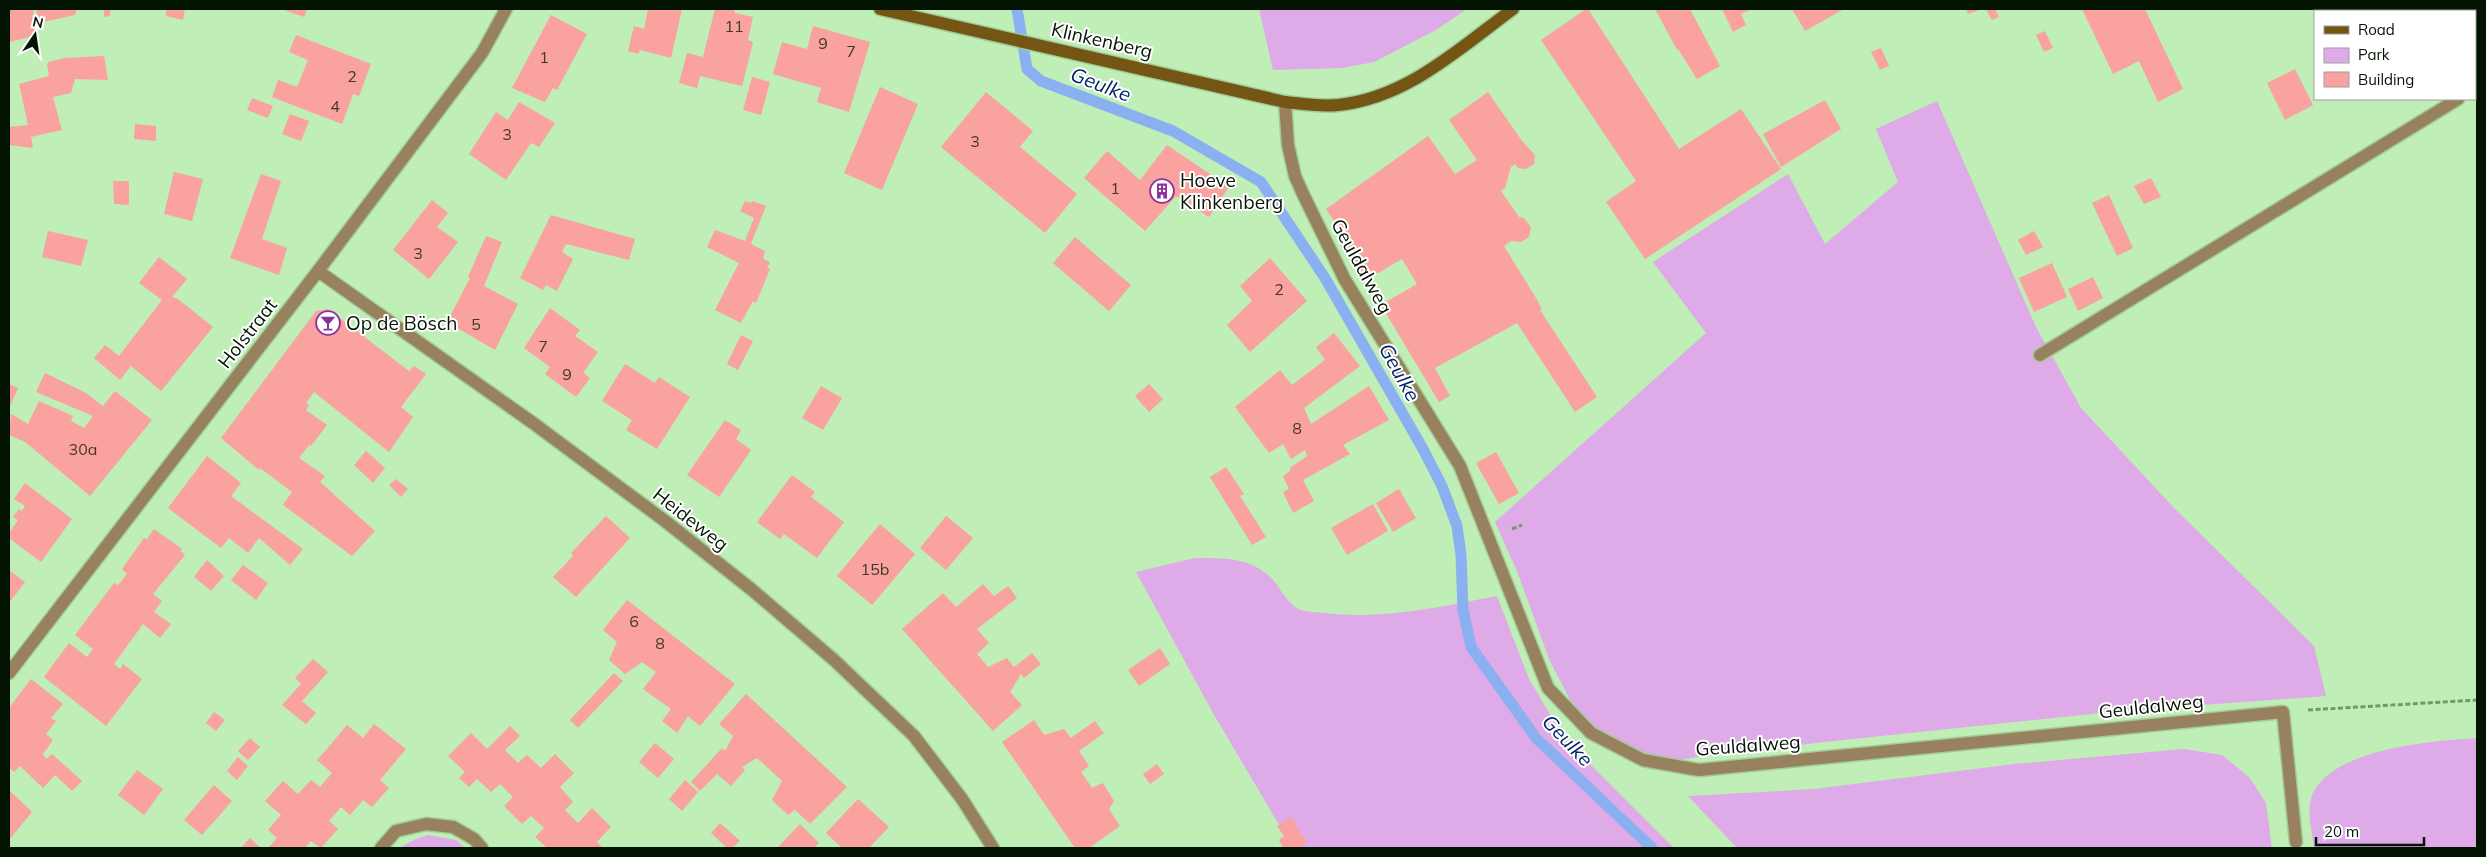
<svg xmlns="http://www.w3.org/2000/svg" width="2486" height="857" font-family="Mulish,sans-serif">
	<rect width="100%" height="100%" fill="#bfeeb6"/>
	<g fill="#deaae8">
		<polygon points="1259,9 1467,9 1436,30 1374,62 1342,68 1273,70"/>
		<polygon points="1937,101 2036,327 2081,408 2174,508 2314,646 2326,696 2120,711 1824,742 1668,761 1615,749 1596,734 1570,700 1549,659 1517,571 1495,522 1706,333 1653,262 1788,174 1825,244 1898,182 1876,129"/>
		<path d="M1195,558c26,0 55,-1 75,19 11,10 16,27 31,33 6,2 16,2 23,3 58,7 116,-6 173,-17l32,83 35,59 110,110h-374l-22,-25 -65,-110 -77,-141z"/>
		<path d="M2477,738v110h-163c-2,-18 -9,-40 0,-57 24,-43 119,-50 163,-53z"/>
		<polygon points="2184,749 2222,755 2250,778 2266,803 2272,848 1737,848 1688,796 1814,789 2015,764"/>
		<polygon points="428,835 456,840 465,848 399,848 416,839"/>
	</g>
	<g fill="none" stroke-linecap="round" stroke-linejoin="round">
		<polyline stroke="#8ab0f2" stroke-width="11" points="1017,9 1027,69 1041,81 1173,131 1261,182 1325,278 1423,449 1442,486 1457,526 1461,555 1463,610 1471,647 1536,738 1652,848"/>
	</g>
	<g fill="#f9a2a0">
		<polygon points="9,9 33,9 38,35 9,42"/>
		<polygon points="36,9 77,9 75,15 39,23"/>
		<polygon points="104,9 110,9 110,16 104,17"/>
		<polygon points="166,9 185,9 183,20 166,16"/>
		<polygon points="281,9 307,9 304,17"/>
		<polygon points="648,9 682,9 671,58 640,50 638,54 628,51 634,26 644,29"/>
		<polygon points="715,9 734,9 735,13 753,17 748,40 753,42 742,86 700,76 697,88 679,83 687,53 703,57"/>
		<polygon points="1586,9 1588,9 1679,149 1741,109 1781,169 1645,259 1606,202 1636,181 1541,40"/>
		<polygon points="1655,9 1690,9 1720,66 1697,79 1678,49 1677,50"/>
		<polygon points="1722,9 1752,9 1741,14 1746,25 1733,32"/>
		<polygon points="1792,9 1844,9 1805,31"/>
		<polygon points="1966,9 1982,9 1968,14"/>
		<polygon points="1986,9 1995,9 1999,17 1992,20"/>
		<polygon points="2082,9 2145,9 2183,89 2158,102 2139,61 2113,74"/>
		<polygon points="551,15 587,34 557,90 553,88 545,102 512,88"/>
		<polygon points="813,26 870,42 849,112 817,102 821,88 773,74 782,42 807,49"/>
		<polygon points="2045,31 2053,48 2044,52 2036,35"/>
		<polygon points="296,35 371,64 359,96 353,94 342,124 272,97 278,80 297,87 308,60 289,52"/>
		<polygon points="1881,48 1889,66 1880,70 1871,52"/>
		<polygon points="104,56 108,80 75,79 71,93 53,97 62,130 31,137 33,148 9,145 9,127 28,125 19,84 49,76 47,64 49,62 64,58"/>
		<polygon points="2295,69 2313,105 2285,120 2267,83"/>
		<polygon points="752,77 770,82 761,115 743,110"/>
		<polygon points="880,87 918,104 882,190 844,173"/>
		<polygon points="986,92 1033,131 1020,147 1077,194 1045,233 941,147"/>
		<polygon points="1488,92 1522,141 1535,155 1534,164 1526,169 1518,168 1515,164 1511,167 1505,188 1501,191 1519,217 1524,218 1531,227 1529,237 1521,242 1511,241 1504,246 1536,298 1542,309 1540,310 1597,397 1575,412 1517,323 1435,368 1450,396 1439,402 1381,305 1417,284 1402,259 1366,280 1340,232 1341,231 1326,209 1428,136 1455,174 1477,160 1449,120"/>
		<polygon points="252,98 273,106 268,118 247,110"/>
		<polygon points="1825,100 1841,129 1781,167 1763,134"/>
		<polygon points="519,102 555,123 539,147 531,143 506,180 469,154 496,112 508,120"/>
		<polygon points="290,114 309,121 301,141 282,134"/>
		<polygon points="135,124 156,126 156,141 134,139"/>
		<polygon points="1167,145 1229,187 1209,217 1176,196 1145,231 1084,178 1107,151 1140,180"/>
		<polygon points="174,172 203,179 192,221 164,214"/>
		<polygon points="261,174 281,181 262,239 287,248 279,275 230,258"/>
		<polygon points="2151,178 2161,197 2144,204 2134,186"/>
		<polygon points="113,181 129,181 129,205 114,204"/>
		<polygon points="2109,195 2133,248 2117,256 2092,203"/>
		<polygon points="432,200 448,213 437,227 458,242 429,279 393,250"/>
		<polygon points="745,201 751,203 752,201 766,206 751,244 765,251 763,259 770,262 767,268 770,269 756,303 753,301 741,323 715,310 739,263 707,247 715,230 745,241 754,218 740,211"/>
		<polygon points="551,215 635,239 629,260 566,244 562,252 573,259 557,291 546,285 543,290 520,278"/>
		<polygon points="48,231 88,240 81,266 42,257"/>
		<polygon points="2034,231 2043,247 2026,255 2018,240"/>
		<polygon points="486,236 502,242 484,286 518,304 495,350 447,322 470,278 468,277"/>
		<polygon points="1075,237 1131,285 1109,311 1053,263"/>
		<polygon points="159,257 187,279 172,297 178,299 213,327 161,391 131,366 120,380 94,358 105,345 119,356 162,300 139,283"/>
		<polygon points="1270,258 1307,301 1250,352 1227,325 1252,301 1240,286"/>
		<polygon points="2052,263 2067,297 2034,312 2019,278"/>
		<polygon points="2093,277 2103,298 2078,311 2068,289"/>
		<polygon points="550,308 580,330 575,336 598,352 583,373 590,378 576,397 545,374 550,367 524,348"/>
		<polygon points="328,309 409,371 414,366 426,374 401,407 413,417 389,452 314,392 306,403 309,405 306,410 327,425 311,446 309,445 299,458 325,476 320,482 375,531 352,556 283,505 292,492 260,468 259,470 221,438 316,311"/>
		<polygon points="1334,333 1360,366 1304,408 1311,424 1369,386 1389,420 1343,445 1350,454 1303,480 1314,501 1293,513 1283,492 1289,489 1283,476 1290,471 1290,468 1307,456 1305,450 1291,459 1283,444 1269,453 1235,407 1280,370 1292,385 1325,360 1316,347"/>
		<polygon points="741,335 753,341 738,370 727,364"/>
		<polygon points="625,364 655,383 659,377 690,397 657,449 626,430 632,420 602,401"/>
		<polygon points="45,373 86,393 103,406 115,391 152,420 90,496 25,442 9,435 11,414 28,424 39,401 73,416 71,421 84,428 93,416 36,392"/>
		<polygon points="9,384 18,388 9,409"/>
		<polygon points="1149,384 1163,399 1149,412 1135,396"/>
		<polygon points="821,386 842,398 823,430 802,418"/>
		<polygon points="725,420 741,430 736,439 751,450 719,497 687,475"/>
		<polygon points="366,451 385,468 373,483 354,465"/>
		<polygon points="1496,452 1519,493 1499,504 1476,463"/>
		<polygon points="207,456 241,483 231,496 303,549 290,565 259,538 248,553 229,538 221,548 168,508"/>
		<polygon points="1226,467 1244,494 1240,496 1266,537 1252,545 1210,477"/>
		<polygon points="792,475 815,492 811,497 844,522 817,558 784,534 780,539 757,522"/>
		<polygon points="396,479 408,489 401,497 389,485"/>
		<polygon points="25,483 72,519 41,562 9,538 9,533 18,520 13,517 19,509 22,511 25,506 14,499"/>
		<polygon points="1399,489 1416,518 1393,532 1376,503"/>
		<polygon points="1373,504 1388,531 1347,555 1331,528"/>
		<polygon points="606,516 630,538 576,597 553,577 573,556 571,553"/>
		<polygon points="946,516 973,538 946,570 920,548"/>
		<polygon points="880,524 915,554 872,605 837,576"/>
		<polygon points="154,529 182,549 180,550 185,555 153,594 162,601 154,612 171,624 160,638 143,624 114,664 120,669 123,664 142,679 106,726 44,677 69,643 87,657 93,649 75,635 114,583 118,585 127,574 122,569 144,538 147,539"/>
		<polygon points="207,560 224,576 211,591 194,577"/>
		<polygon points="243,565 268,583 256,600 231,580"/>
		<polygon points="9,570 25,582 9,603"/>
		<polygon points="983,584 994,596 1008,586 1017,598 977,629 989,643 977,654 988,667 1007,658 1014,667 1032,653 1041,664 1024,678 1021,674 1010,692 1022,705 993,731 902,629 943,593 956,607"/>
		<polygon points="627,600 735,684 700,726 688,716 677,733 662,721 671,709 643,689 656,672 642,662 625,674 609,660 617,642 603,630"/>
		<polygon points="1160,648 1170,664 1139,686 1128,670"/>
		<polygon points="313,659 328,672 302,701 316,713 306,724 282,705 301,684 295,678"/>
		<polygon points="614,673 623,681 578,728 570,720"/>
		<polygon points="31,679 63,704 51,718 56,721 46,734 53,740 43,754 46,759 52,754 82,781 72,791 55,775 43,788 20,766 14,772 9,768 9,708"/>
		<polygon points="746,694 847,787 810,824 795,810 788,815 772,800 782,781 757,758 742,767 745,770 731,786 717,774 700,791 691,782 722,748 725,751 733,736 719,724"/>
		<polygon points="214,712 225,720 216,731 206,723"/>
		<polygon points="1034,720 1044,735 1064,729 1071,738 1095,721 1104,733 1079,751 1089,766 1081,772 1092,788 1103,783 1114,801 1109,809 1120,826 1089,848 1075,848 1002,742"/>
		<polygon points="374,724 406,749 380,780 389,788 372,807 363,800 350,815 341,807 329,821 338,829 321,848 311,841 305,848 268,848 277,838 268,830 281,815 265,801 283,781 298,794 311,780 320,787 332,773 317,760 326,750 347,725 363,738"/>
		<polygon points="510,726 520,736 505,750 518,763 527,755 541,768 555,754 574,773 560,787 573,802 565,810 578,823 592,808 611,827 597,842 603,848 547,848 535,837 544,828 531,816 522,824 504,806 513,797 500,784 491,792 477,779 469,787 459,778 465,772 448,756 471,733 487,749"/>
		<polygon points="250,738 260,747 248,760 238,751"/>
		<polygon points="655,743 674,759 658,778 639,762"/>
		<polygon points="238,757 248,766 237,780 227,771"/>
		<polygon points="1157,764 1164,774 1150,784 1143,774"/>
		<polygon points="137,770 163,789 144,815 118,795"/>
		<polygon points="685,780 698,792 682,811 669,799"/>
		<polygon points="214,785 232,801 202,835 184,820"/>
		<polygon points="9,790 32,812 9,840"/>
		<polygon points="858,799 889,827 869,848 842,848 826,833"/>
		<polygon points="1291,817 1307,843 1299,848 1283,848 1279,840 1284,836 1277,826"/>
		<polygon points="720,823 740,841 732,848 727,848 711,833"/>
		<polygon points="800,824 819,843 814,848 777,848"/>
		<polygon points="250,838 261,848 241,848"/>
	</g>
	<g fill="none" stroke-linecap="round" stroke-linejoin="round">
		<g stroke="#a1cb99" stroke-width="15">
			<g id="lane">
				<polyline points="2475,89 2477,87"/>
				<polyline points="2040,355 2458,99"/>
			</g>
		</g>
		<g stroke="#a1cb99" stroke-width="15">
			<g id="street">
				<polyline points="1285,102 1288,145 1295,176 1303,194 1345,280 1460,466 1548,688 1591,733 1643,760 1699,770 2283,712 2296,842"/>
				<polyline points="318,271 533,423 665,521 751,589 834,660 914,736 962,799 993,848"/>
				<polyline points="9,673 318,271 482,53 506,9"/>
				<polyline points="381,848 396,831 426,824 453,827 474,839 482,848"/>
			</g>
		</g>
		<g stroke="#a1cb99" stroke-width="15">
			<path id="secondary" d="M880,9l405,93c18,2 36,5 53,3 69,-7 122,-57 175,-96"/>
		</g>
		<g stroke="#74976f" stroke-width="3" stroke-dasharray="5 2.5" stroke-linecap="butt">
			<polyline points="1512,529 1522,525"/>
			<polyline points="2308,710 2477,700"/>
		</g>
		<use href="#lane" stroke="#98825d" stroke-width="12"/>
		<use href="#street" stroke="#98825d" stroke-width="12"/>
		<use href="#secondary" stroke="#745514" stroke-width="12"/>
	</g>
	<defs>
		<g id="building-ring" transform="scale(1.25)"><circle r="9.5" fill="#fff" stroke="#8c329d" stroke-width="1.5"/><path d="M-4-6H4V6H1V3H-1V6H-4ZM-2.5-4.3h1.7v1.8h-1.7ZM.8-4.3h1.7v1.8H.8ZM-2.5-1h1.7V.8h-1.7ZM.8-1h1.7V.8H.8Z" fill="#8c329d"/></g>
		<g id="bar-ring" transform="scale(1.25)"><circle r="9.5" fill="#fff" stroke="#8c329d" stroke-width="1.5"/><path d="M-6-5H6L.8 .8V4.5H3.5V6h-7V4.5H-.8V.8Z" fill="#8c329d"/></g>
	</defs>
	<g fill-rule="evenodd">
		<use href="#building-ring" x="1162" y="191"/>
		<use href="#bar-ring" x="328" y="323"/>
	</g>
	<g text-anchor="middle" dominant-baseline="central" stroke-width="4" stroke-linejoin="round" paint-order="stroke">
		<g font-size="16" fill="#41382a">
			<text x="734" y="26">11</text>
			<text x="823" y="43">9</text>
			<text x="851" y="51">7</text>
			<text x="544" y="57">1</text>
			<text x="352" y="76">2</text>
			<text x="335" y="106">4</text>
			<text x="507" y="134">3</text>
			<text x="975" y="141">3</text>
			<text x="1115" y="188">1</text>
			<text x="418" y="253">3</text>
			<text x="1279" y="289">2</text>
			<text x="476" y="324">5</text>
			<text x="543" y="346">7</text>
			<text x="567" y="374">9</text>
			<text x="1297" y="428">8</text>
			<text x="83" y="449">30a</text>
			<text x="875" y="569">15b</text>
			<text x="634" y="621">6</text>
			<text x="660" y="643">8</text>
		</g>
		<g font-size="19" fill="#041403" stroke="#fff">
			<text transform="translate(1102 40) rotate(13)">Klinkenberg</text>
			<text transform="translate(1362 266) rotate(61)">Geuldalweg</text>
			<text transform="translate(247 333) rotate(-52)">Holstraat</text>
			<text transform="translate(691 519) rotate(38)">Heideweg</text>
			<text transform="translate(2151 706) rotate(-6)">Geuldalweg</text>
			<text transform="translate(1748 745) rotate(-4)">Geuldalweg</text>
		</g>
		<g font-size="19" fill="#041403" stroke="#fff" text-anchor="start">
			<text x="1180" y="180">Hoeve<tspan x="1180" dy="22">Klinkenberg</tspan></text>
			<text x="346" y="323">Op de Bösch</text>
		</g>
		<g font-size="20" font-style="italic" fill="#002469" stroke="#fff">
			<text transform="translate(1101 84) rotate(21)">Geulke</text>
			<text transform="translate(1400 372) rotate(61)">Geulke</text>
			<text transform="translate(1568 740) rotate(46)">Geulke</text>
		</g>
	</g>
	<rect width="2486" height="857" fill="none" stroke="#041403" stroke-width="20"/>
	<rect x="2314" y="10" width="162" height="90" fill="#ffffff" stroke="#9ba19a"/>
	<rect x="2324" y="26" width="25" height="8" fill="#745514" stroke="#9ba19a"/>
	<text x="2358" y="35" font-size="15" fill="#041403">Road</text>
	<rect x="2324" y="48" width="25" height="15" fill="#deaae8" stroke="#9ba19a"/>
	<text x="2358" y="60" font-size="15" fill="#041403">Park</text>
	<rect x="2324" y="72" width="25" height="15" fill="#f9a2a0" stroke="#9ba19a"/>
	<text x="2358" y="85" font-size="15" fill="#041403">Building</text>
	<g transform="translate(35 35) rotate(13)" stroke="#ffffff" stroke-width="4" paint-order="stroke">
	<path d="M0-4L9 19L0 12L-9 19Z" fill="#041403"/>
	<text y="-8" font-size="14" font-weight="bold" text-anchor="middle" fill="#041403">N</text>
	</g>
	<path d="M2316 837v8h108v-8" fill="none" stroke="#041403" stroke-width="2.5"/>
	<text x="2324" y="837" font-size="15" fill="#041403" stroke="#ffffff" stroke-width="4" paint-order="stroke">20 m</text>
</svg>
